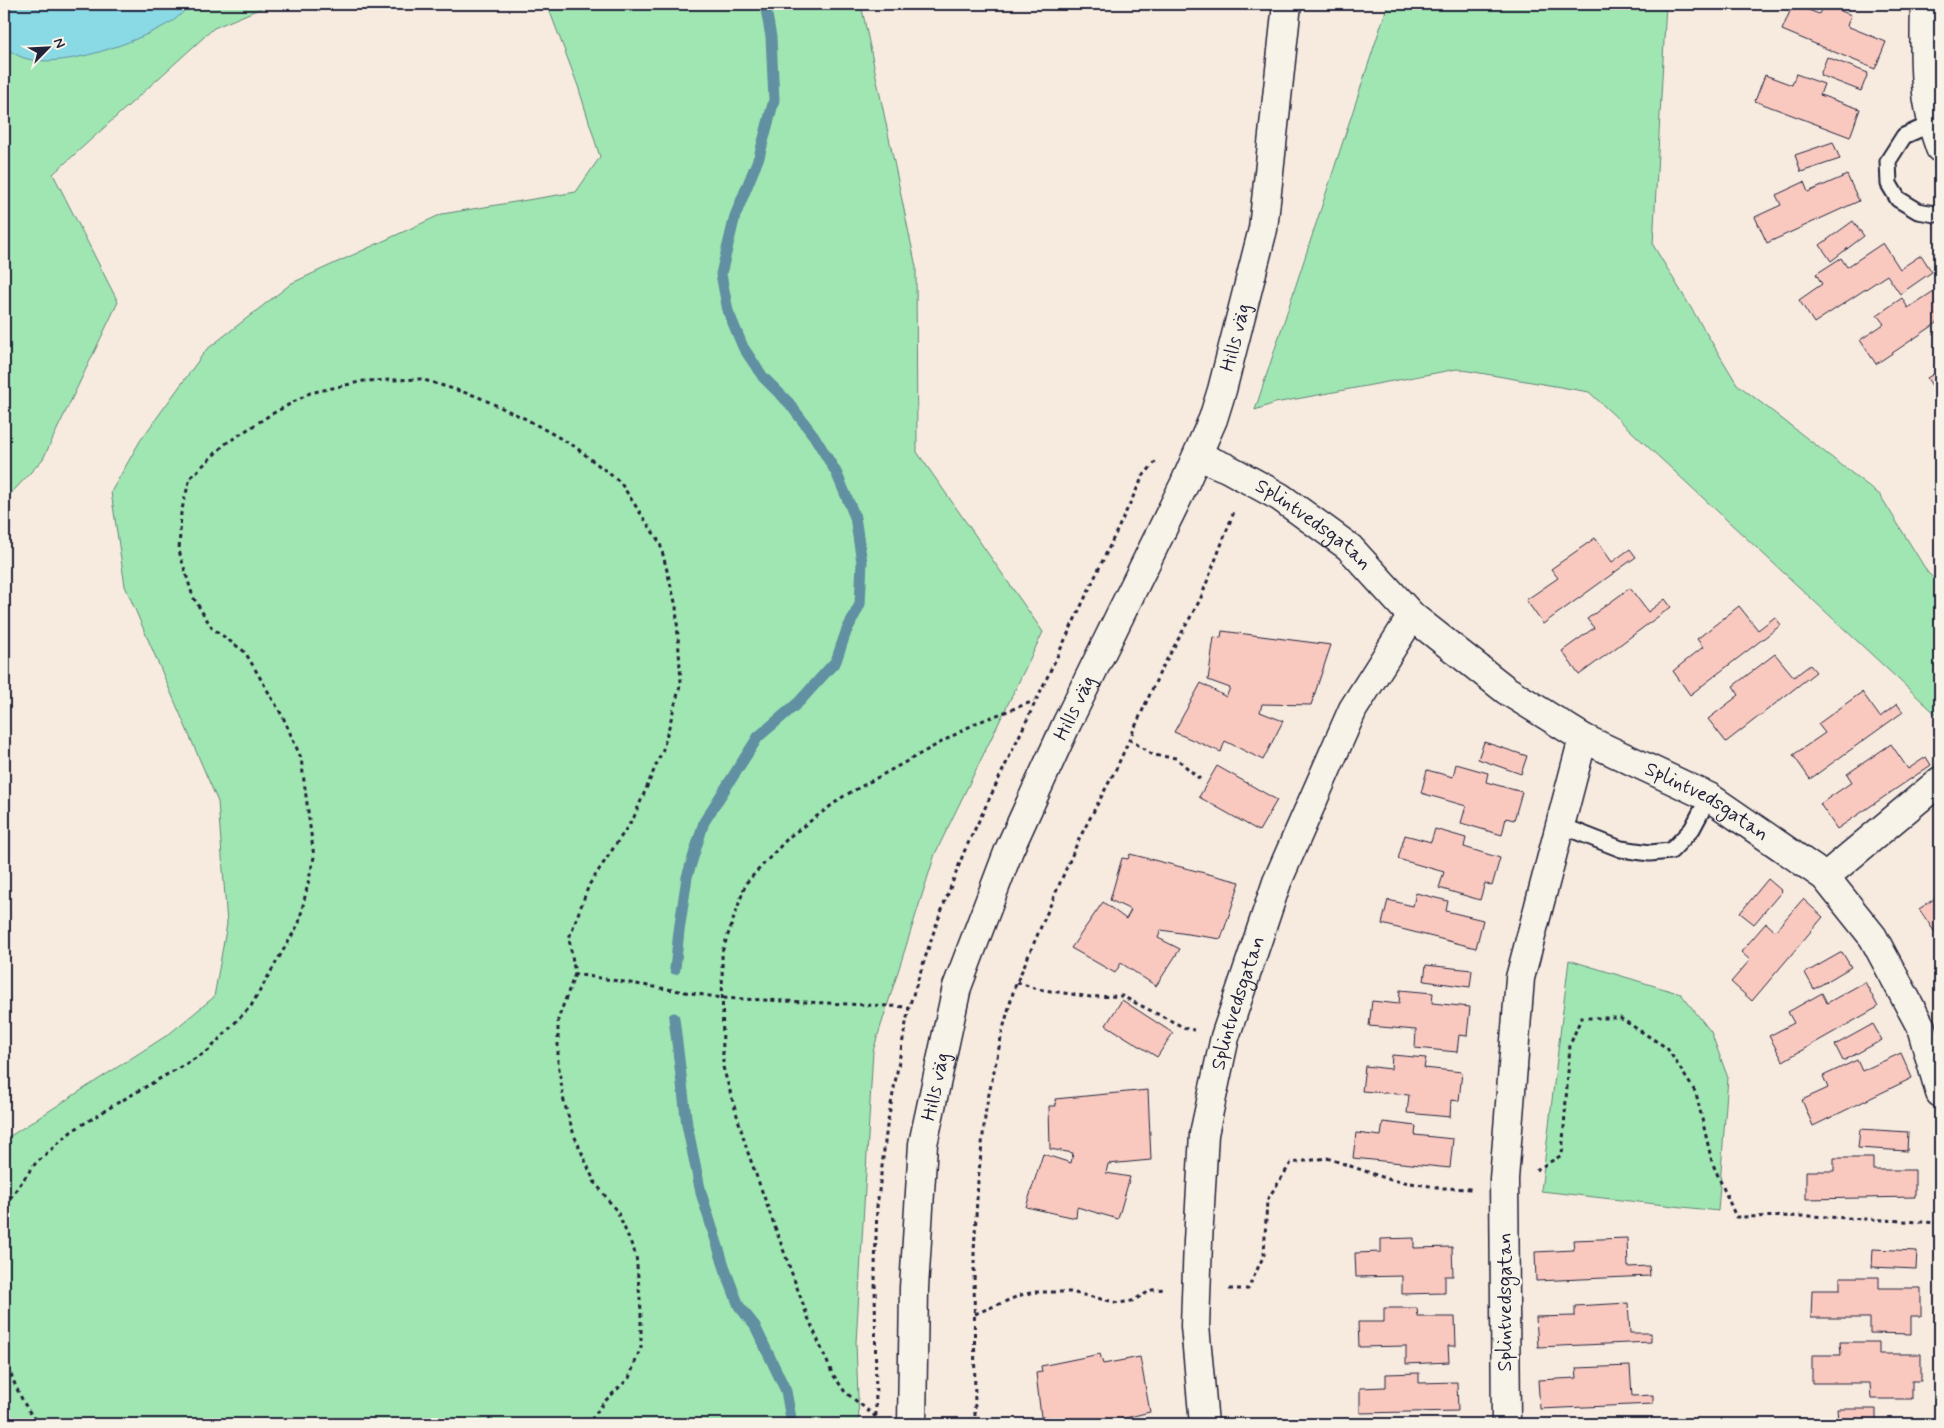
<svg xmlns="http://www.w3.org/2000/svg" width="1944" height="1428" font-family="Mynerve,sans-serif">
	<rect width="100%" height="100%" fill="#f7ebe0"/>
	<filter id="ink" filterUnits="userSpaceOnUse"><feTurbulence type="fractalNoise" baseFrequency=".02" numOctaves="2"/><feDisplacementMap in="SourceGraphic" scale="10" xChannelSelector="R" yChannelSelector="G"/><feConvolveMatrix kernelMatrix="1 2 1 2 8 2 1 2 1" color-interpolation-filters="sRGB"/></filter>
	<g filter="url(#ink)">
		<g fill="#a0e6b2" stroke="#618476">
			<polygon points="4,4 271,4 214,28 53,174 118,302 43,459 4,501"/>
			<polygon points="547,4 861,4 916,267 917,452 1043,632 935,854 873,1051 856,1343 859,1424 4,1424 4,1140 169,1034 214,997 227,924 218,802 125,586 111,492 140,441 206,350 292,283 442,214 576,192 600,157 578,86"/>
			<polygon points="1388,4 1666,4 1653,245 1737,384 1880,495 1928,573 1940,584 1940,718 1589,392 1457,369 1275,403 1255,410"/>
			<polygon points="1569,960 1681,994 1711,1032 1728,1078 1718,1211 1541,1191"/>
		</g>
		<path fill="#8adae5" stroke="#6090a1" d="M4,4h187c-6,6 -13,14 -20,18 -34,20 -109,48 -147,36 -7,-2 -14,-8 -20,-11z"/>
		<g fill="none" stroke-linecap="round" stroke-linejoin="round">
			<g stroke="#6090a1" stroke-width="11">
				<polyline points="675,969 679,931 687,877 704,822 758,737 799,702 836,661 846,632 860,604 862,562 855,517 836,472 814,436 789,403 763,377 743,347 728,311 721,274 735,216 759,157 774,100 771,37 765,4"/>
				<polyline points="674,1018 687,1125 701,1193 726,1272 739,1306 755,1326 786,1391 792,1424"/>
			</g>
		</g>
		<g fill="#f9c9c0" stroke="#22223b">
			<polygon points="1793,4 1819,14 1824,4 1851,15 1847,26 1886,42 1875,69 1782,30"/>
			<polygon points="1827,57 1868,73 1861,91 1820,75"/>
			<polygon points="1796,74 1824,84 1820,95 1860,109 1850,137 1755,101 1765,75 1792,85"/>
			<polygon points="1833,142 1840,159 1801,172 1795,155"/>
			<polygon points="1847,175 1859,201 1767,243 1755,217 1781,205 1776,195 1804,182 1808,192"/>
			<polygon points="1853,221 1864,236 1831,261 1820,245"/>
			<polygon points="1883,243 1900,269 1921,255 1932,272 1900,294 1887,275 1814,323 1799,300 1822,284 1816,274 1841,258 1847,267"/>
			<polygon points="1940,287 1940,321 1876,364 1860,340 1884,324 1877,315 1902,298 1908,308"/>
			<polygon points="1940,370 1940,398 1927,378"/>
			<polygon points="1595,538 1612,562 1630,549 1636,557 1543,624 1526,600 1558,578 1551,569"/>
			<polygon points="1630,588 1648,612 1665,599 1671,607 1579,675 1562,651 1594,628 1587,619"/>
			<polygon points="1739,606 1758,630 1775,617 1781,625 1690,695 1673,671 1703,647 1697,639"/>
			<polygon points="1222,631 1331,645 1311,705 1262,704 1260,712 1283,721 1263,760 1225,741 1221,752 1174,732 1201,683 1226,697 1230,688 1208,680 1214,637 1221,638"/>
			<polygon points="1775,654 1794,677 1810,665 1816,672 1726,742 1708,719 1739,695 1733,686"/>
			<polygon points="1862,692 1880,717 1897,704 1903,712 1810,779 1793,755 1825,733 1818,724"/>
			<polygon points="1484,742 1527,756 1521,774 1478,759"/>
			<polygon points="1891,744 1908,769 1926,757 1931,765 1837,829 1820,804 1852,782 1847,774"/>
			<polygon points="1456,764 1488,773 1486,782 1522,792 1514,820 1506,818 1502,835 1461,823 1466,806 1421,793 1427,770 1453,777"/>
			<polygon points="1217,766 1277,800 1259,831 1199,797"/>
			<polygon points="1435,829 1466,838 1464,847 1500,858 1492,886 1485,883 1480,900 1439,888 1444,872 1398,859 1405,835 1431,842"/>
			<polygon points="1130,854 1240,882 1221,939 1161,930 1158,938 1180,949 1156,986 1121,963 1115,973 1071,948 1103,902 1126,919 1131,910 1110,900 1122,858 1128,859"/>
			<polygon points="1768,879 1782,891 1754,924 1740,913"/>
			<polygon points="1416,893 1448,901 1446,911 1483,920 1476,948 1382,924 1388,900 1413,906"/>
			<polygon points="1940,895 1940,931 1936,934 1919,909"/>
			<polygon points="1803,899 1823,917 1752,1001 1731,982 1750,960 1741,952 1766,923 1775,931"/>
			<polygon points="1842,952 1851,967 1814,989 1805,973"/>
			<polygon points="1426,965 1472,970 1470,987 1424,981"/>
			<polygon points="1865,982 1878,1007 1783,1061 1769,1036 1794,1023 1788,1012 1822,993 1827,1003"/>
			<polygon points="1400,990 1433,993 1432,1003 1470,1007 1467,1036 1459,1035 1457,1052 1415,1048 1416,1030 1369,1026 1372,1001 1399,1004"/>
			<polygon points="1122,1000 1173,1033 1157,1057 1106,1025"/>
			<polygon points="1873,1024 1882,1040 1843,1061 1835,1045"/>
			<polygon points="1901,1053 1912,1078 1813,1126 1802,1100 1828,1088 1823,1076 1857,1060 1862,1071"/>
			<polygon points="1392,1055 1426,1058 1424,1068 1462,1072 1459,1101 1451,1100 1450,1117 1407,1113 1409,1095 1362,1091 1365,1066 1391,1069"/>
			<polygon points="1148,1090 1151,1160 1108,1164 1106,1173 1130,1177 1118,1219 1077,1207 1076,1218 1026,1207 1043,1154 1071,1163 1073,1153 1050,1149 1049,1106 1056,1106 1055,1099"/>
			<polygon points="1383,1122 1416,1126 1415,1135 1453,1139 1450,1168 1353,1158 1356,1133 1381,1136"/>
			<polygon points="1860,1129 1908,1132 1907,1151 1858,1148"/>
			<polygon points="1834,1158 1873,1158 1873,1170 1915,1170 1915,1197 1806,1199 1806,1171 1834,1171"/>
			<polygon points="1414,1238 1414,1248 1452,1247 1453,1276 1445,1276 1445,1293 1402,1294 1402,1276 1356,1277 1355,1253 1381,1252 1381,1239"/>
			<polygon points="1627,1238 1628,1267 1649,1266 1650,1276 1536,1281 1535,1252 1574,1250 1573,1240"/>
			<polygon points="1873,1249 1917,1251 1916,1269 1872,1267"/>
			<polygon points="1840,1277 1879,1277 1879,1288 1921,1288 1921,1316 1911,1316 1911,1334 1870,1333 1870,1318 1811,1318 1812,1290 1840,1290"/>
			<polygon points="1628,1303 1630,1333 1651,1333 1651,1342 1538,1347 1536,1317 1575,1316 1575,1306"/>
			<polygon points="1384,1308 1417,1308 1418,1317 1455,1317 1456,1346 1448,1346 1449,1362 1406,1364 1406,1346 1359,1347 1358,1322 1384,1322"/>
			<polygon points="1840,1342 1879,1342 1879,1354 1921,1354 1921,1381 1912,1381 1912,1399 1871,1399 1870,1383 1812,1383 1812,1355 1841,1355"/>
			<polygon points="1100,1354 1103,1364 1140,1357 1150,1412 1101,1424 1064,1424 1065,1418 1041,1417 1036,1373 1042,1372 1041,1366"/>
			<polygon points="1630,1366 1632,1396 1653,1395 1653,1404 1540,1409 1538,1380 1577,1378 1576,1368"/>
			<polygon points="1419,1373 1419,1383 1457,1382 1458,1411 1360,1413 1360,1388 1386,1387 1386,1374"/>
			<polygon points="1837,1409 1876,1409 1876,1420 1918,1420 1918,1424 1809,1424 1809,1421 1838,1421"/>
		</g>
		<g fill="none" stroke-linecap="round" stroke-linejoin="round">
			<g stroke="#22223b" stroke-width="19">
				<g id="service">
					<polyline points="1931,124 1904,136 1888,161 1889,184 1898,199 1918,211 1935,214 1940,212"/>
					<polyline points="1560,825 1621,849 1650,853 1671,851 1692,829 1709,797"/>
				</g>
			</g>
			<g stroke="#22223b" stroke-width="31">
				<g id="minor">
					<path d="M1925,4c-1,50 -3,96 15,144"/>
					<path id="s1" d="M1198,456l29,12 53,29 69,50 63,69 94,74 77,48 126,59 116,80 48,60 48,90 19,66"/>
					<polyline points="1825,877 1940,781"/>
					<path id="s2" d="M912,1424l2,-136 9,-144 34,-157 52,-137 58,-127 117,-238 29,-66 9,-29 41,-161 24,-225"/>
					<path id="s3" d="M1204,1424l-9,-98 3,-85 6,-107 21,-97 52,-155 76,-173 59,-93"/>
					<polyline points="1506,1424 1504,1179 1520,978 1583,738"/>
				</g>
			</g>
			<g stroke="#22223b" stroke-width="3" stroke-dasharray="4 4" stroke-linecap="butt">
				<polyline points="1129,739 1153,755 1176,758 1200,779"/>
				<polyline points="575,974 558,1019 558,1062 564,1102 574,1135 594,1181 618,1213 636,1255 641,1310 641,1347 629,1378 605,1401 588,1424"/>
				<polyline points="1017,982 1037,989 1091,997 1122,996 1187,1029 1194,1030"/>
				<polyline points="1536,1170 1562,1155 1570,1045 1581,1018 1620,1018 1667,1048 1696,1093 1712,1162 1736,1217 1809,1216 1940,1223"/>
				<polyline points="4,1213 6,1204 34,1165 72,1131 114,1105 208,1051 251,1006 299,923 314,857 301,758 283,717 245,652 212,628 193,597 179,551 181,513 190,478 225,444 270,415 310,393 364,381 421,379 476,396 526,419 574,446 620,482 660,543 676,606 681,682 663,749 634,817 589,885 569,938 575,974 722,998 909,1007"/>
				<polyline points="1229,1289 1248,1289 1264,1255 1267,1200 1291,1163 1327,1158 1391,1180 1443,1188 1473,1189"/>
				<polyline points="975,1314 1021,1295 1036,1292 1070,1292 1119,1303 1132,1301 1152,1290 1166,1289"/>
				<path d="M4,1351c5,23 19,56 35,73"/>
				<polyline points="876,1417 845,1392 832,1373 807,1315 747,1150 723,1067 722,952 746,883 789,837 844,796 976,723 1034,701"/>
				<polyline points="876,1424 875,1267 877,1207 887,1126 909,1007 935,928 964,852 1143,476 1158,459"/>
				<polyline points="975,1424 974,1252 978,1181 986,1108 1003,1029 1014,989 1079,839 1116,769 1160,672 1200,600 1235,509"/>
			</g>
			<use href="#service" stroke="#f7f3e8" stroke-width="15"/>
			<use href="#minor" stroke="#f7f3e8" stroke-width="28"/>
		</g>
	</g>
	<g text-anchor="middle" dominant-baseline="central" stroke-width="4.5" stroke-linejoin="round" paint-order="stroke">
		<g font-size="20" fill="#22223b" stroke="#f7f3e8">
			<text stroke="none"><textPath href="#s2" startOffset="1149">Hills väg</textPath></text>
			<text stroke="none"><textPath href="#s1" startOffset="135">Splintvedsgatan</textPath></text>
			<text stroke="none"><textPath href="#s2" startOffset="744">Hills väg</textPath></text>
			<text stroke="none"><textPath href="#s1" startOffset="620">Splintvedsgatan</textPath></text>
			<text stroke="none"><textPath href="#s3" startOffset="426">Splintvedsgatan</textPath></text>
			<text stroke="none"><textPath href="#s2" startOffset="339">Hills väg</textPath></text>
			<text transform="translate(1505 1302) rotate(-90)">Splintvedsgatan</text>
		</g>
	</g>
	<rect width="1944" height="1428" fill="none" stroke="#f7f3e8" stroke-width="20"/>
	<rect x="10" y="10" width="1924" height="1408" fill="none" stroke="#22223b" stroke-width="2" filter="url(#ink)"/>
	<g transform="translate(48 48) rotate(66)" stroke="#f7f3e8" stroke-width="4" paint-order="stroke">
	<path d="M0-4L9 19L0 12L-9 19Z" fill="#22223b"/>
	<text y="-8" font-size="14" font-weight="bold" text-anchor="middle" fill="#22223b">N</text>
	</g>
</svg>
